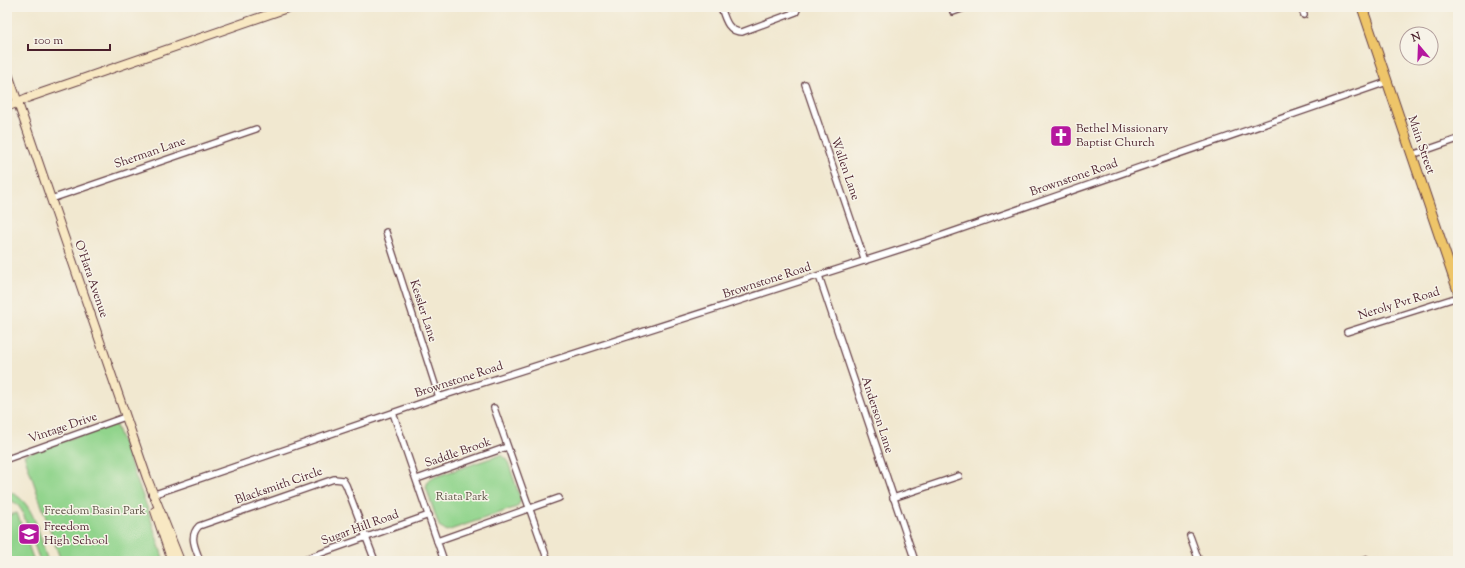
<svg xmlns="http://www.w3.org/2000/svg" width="1465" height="568" font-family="'Sorts Mill Goudy',serif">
	<rect width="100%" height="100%" fill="#f7f3e8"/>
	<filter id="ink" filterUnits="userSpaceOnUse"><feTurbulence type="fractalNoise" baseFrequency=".025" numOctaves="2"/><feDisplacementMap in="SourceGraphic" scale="8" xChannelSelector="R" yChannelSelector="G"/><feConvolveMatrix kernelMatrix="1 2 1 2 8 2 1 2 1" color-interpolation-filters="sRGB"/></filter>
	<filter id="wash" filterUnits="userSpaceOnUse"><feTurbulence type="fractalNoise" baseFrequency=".012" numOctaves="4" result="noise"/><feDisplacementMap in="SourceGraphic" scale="16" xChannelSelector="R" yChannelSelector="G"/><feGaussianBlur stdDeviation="0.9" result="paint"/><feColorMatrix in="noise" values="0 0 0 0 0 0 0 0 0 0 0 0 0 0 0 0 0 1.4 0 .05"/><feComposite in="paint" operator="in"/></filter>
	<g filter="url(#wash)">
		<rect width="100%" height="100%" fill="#f1e8d0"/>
		<g fill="#91d48c" stroke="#6e7a5c">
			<polygon points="115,423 147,507 164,561 61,561 24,455"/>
			<polygon points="500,455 507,459 521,500 517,507 447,531 439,526 426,487 429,479"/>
			<path d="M7,491c28,8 32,46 41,70h-8l-18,-50 -5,-7 -10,-6z"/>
			<polygon points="17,513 34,561 7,561 7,516"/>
		</g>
	</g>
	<g filter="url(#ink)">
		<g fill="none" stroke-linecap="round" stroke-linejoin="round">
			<g stroke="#633d44" stroke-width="8">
				<g id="street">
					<path d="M721,7c4,12 7,25 21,25l54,-20 2,-5"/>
					<polyline points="1301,7 1304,15"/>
					<polyline points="953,12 967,7"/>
					<polyline points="805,84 865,261"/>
					<polyline points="1412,155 1458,139"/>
					<polyline points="51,199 256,129"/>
					<polyline points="386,232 439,397"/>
					<polyline points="819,276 915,561"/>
					<polyline points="1347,332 1458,297"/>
					<polyline points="494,408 548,561"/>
					<polyline points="393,413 444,561"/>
					<polyline points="7,459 125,417"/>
					<polyline points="417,479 507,447"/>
					<polyline points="152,495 439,397 926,241 1387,82"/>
					<polyline points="893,498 959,476"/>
					<polyline points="1190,536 1199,561"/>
					<polyline points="437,541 559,498"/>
					<path d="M200,561c-4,-13 -12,-24 -1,-35l135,-47 9,1 3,5 29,76"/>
					<polyline points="299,561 429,515"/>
					<polyline points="1362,561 1366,559"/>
				</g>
			</g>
			<g stroke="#633d44" stroke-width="10">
				<g id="secondary">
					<polyline points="7,71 147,478 180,561"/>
					<polyline points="7,107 27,98 290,7"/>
					<polyline points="155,511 172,561"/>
				</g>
			</g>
			<g stroke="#633d44" stroke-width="11">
				<polyline id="primary" points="1362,7 1458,291"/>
			</g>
			<use href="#street" stroke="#fff" stroke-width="5.5"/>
			<use href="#secondary" stroke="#f8e8c3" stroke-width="8"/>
			<use href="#primary" stroke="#eec569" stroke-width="9"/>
		</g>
	</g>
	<defs>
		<g id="church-square" transform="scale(1.15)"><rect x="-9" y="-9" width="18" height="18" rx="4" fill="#b5179e" stroke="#f7f3e8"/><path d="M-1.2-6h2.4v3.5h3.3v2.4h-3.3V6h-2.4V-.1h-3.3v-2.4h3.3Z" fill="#fff"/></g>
		<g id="school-square" transform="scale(1.15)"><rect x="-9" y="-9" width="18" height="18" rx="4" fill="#b5179e" stroke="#f7f3e8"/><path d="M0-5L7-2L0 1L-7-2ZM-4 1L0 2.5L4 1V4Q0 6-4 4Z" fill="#fff"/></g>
	</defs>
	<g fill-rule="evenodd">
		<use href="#church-square" x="1061" y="136"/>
		<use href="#school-square" x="29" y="534"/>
	</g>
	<g text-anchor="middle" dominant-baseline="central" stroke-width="3" stroke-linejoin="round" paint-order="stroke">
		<g font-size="12" fill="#4a1f2b" stroke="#f7f3e8" text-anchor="start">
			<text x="1076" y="129">Bethel Missionary<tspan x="1076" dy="14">Baptist Church</tspan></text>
			<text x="44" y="527">Freedom<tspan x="44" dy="14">High School</tspan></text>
		</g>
		<g font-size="12" fill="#4a1f2b" stroke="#f7f3e8">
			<text transform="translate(1421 145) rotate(71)">Main Street</text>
			<text transform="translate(150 153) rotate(-19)">Sherman Lane</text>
			<text transform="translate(845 169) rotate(71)">Wallen Lane</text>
			<text transform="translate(1074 178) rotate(-19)">Brownstone Road</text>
			<text transform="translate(91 279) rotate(71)">O'Hara Avenue</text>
			<text transform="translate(767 281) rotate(-18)">Brownstone Road</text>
			<text transform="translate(1399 304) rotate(-17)">Neroly Pvt Road</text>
			<text transform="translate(423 311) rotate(72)">Kessler Lane</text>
			<text transform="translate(459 380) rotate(-18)">Brownstone Road</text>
			<text transform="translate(877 415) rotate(72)">Anderson Lane</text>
			<text transform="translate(63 428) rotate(-19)">Vintage Drive</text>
			<text transform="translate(458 453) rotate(-19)">Saddle Brook</text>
			<text transform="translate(279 486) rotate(-19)">Blacksmith Circle</text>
			<text transform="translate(360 528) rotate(-20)">Sugar Hill Road</text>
		</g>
		<g font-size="12" fill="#5f5548" stroke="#f7f3e8">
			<text x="462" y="497">Riata Park</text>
			<text x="95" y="511">Freedom Basin Park</text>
		</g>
	</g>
	<rect width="1465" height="568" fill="none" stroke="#f7f3e8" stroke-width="24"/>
	<g transform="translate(1419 46) rotate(341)"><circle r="19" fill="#f7f3e8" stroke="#b29e9c"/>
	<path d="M0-3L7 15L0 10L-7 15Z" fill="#b5179e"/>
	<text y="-6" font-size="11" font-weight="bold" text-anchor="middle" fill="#4a1f2b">N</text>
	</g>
	<path d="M28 44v6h82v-6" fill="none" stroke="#4a1f2b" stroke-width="2"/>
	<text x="34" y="44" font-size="12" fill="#4a1f2b" stroke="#f7f3e8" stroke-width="3" paint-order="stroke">100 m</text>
</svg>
